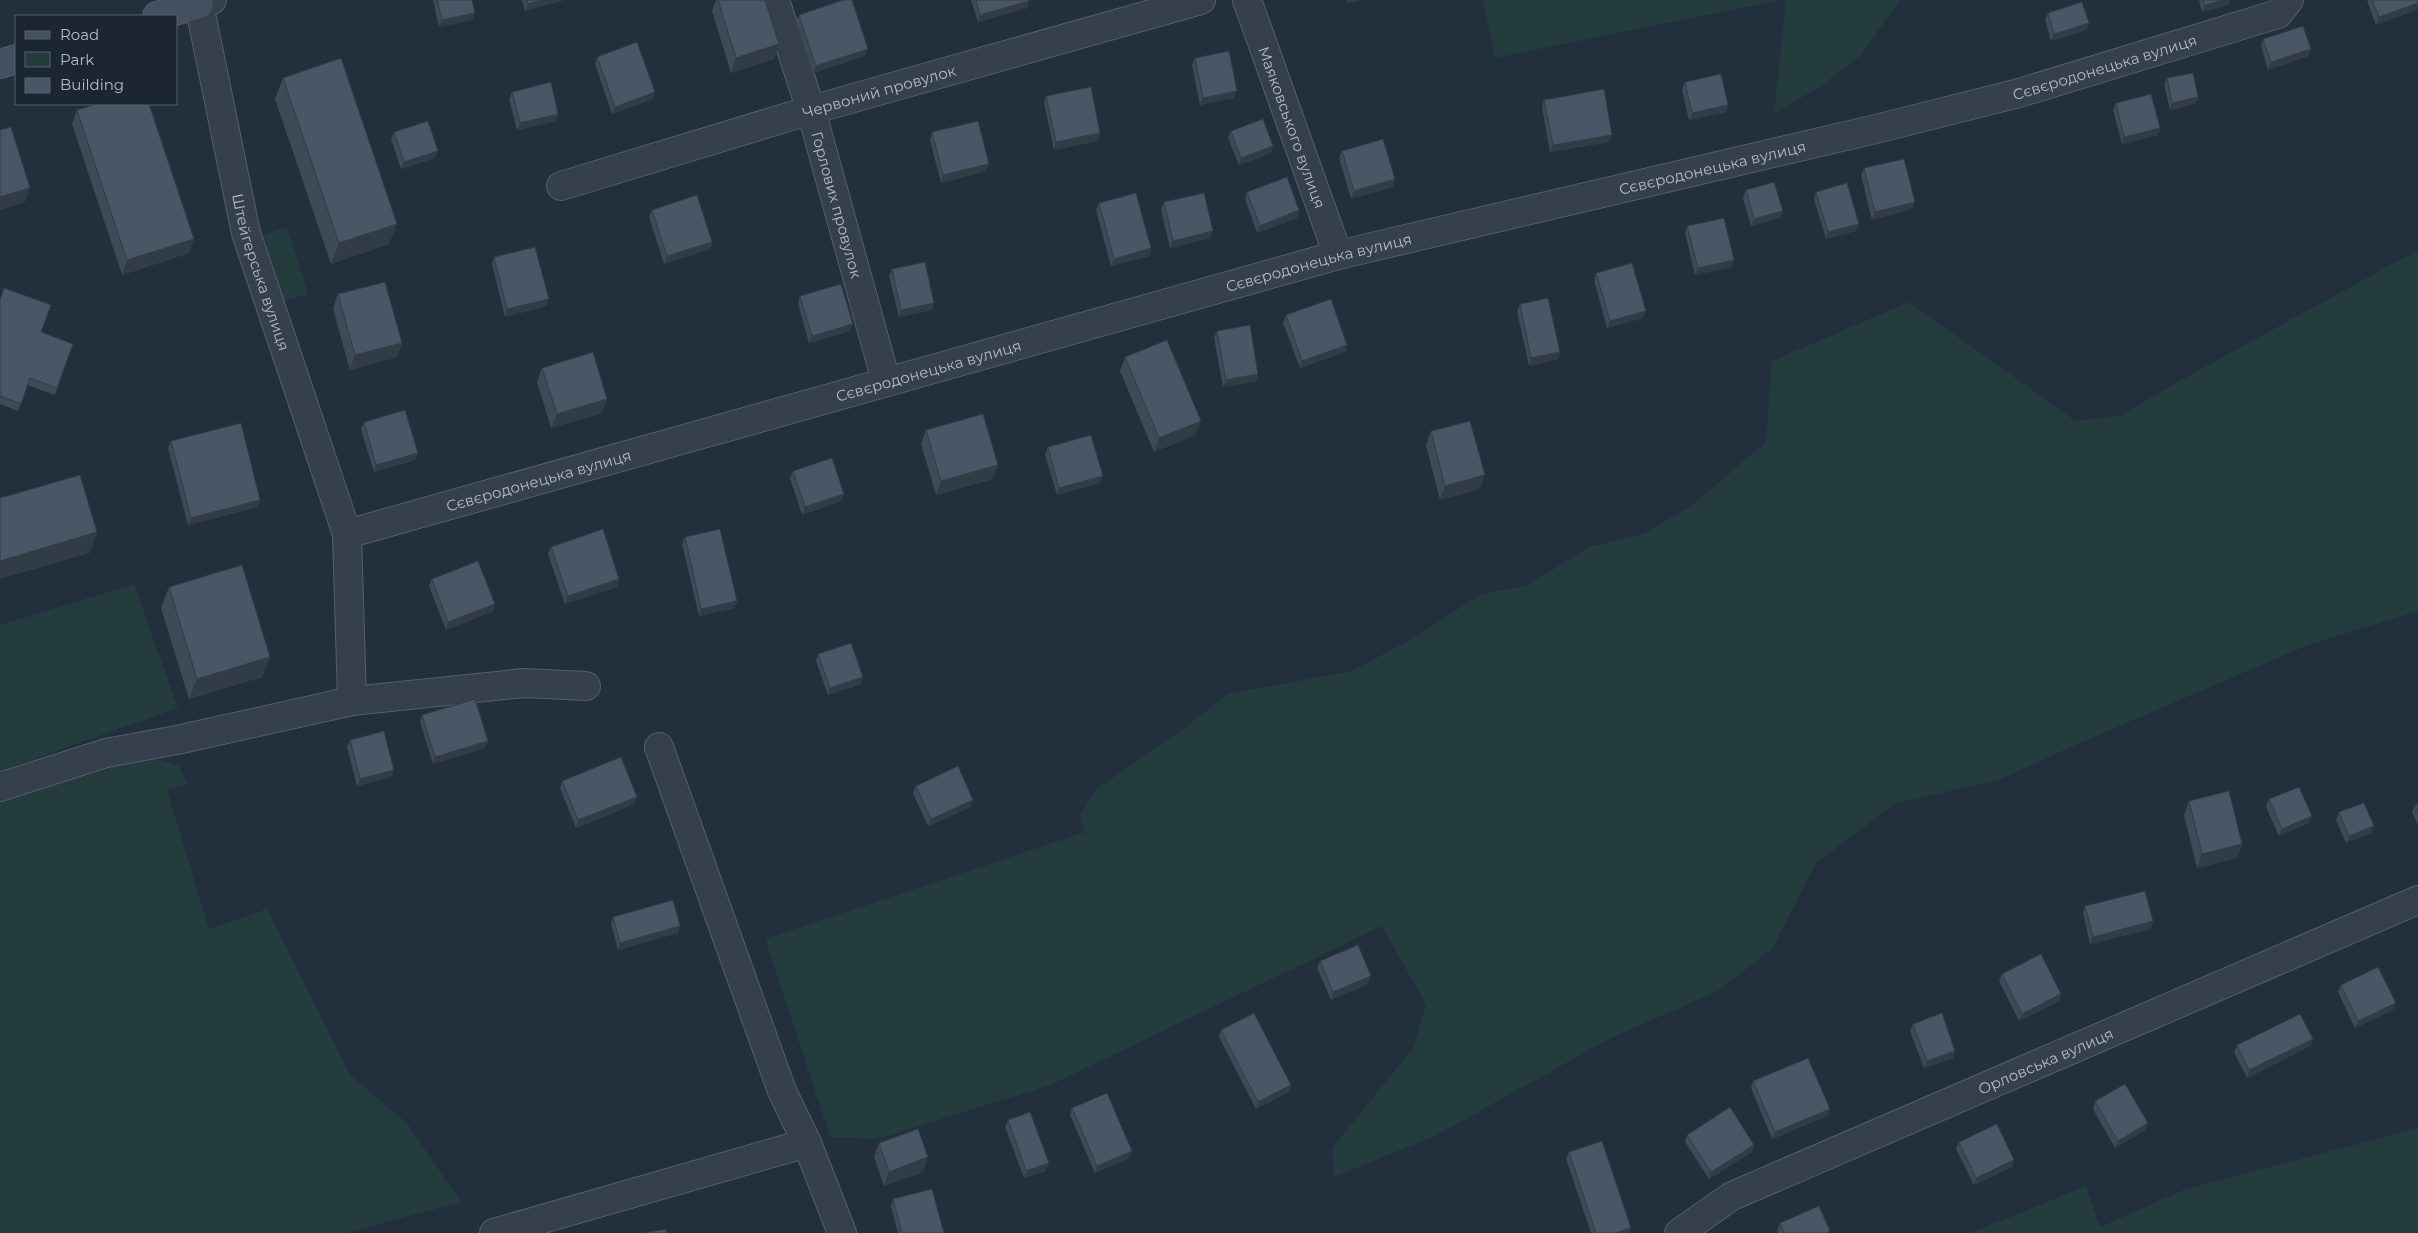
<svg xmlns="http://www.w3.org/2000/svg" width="2418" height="1233" font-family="Montserrat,sans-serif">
	<rect width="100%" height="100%" fill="#222f3d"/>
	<g fill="#243c3e">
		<polygon points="1483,0 1781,0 1495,58"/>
		<polygon points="1786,0 1900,0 1861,55 1820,87 1774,113"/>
		<polygon points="287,227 308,294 284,301 263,234"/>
		<polygon points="2418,250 2418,611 2308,645 2071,747 1999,780 1896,803 1816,863 1773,948 1718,991 1611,1038 1435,1136 1334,1177 1332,1148 1413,1048 1426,1005 1382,926 1048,1086 877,1139 830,1137 765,939 1085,832 1080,815 1095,790 1179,732 1228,694 1351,671 1412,639 1479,595 1528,585 1589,547 1643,534 1691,506 1766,442 1772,361 1909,302 2076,421 2121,415 2188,376"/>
		<polygon points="134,584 178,708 0,771 0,625"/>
		<polygon points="144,755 179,766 188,784 167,790 209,929 267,909 350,1075 407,1123 461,1202 346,1233 0,1233 0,799"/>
		<polygon points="2418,1128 2418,1233 1971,1233 2086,1186 2100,1227 2186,1189"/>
	</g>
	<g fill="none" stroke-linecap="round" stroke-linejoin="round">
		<g stroke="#555e6b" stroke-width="30">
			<g id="street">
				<path id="s1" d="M212,0l-13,4 47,229 101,301 5,167 172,-18 62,3"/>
				<path id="s2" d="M775,0l36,110 75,271"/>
				<path id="s3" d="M1247,0l91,255"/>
				<path id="s4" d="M561,186l250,-76 390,-110"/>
				<path id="s5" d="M347,534l991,-279 542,-127 139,-35 259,-79 11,-14"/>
				<polyline points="659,747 782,1091 807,1143 842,1233"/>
				<polyline points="0,787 106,753 177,740 352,701"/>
				<polyline points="494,1233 807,1143"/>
				<path id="s6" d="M1679,1233l53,-37 686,-296"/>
			</g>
		</g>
		<g stroke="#555e6b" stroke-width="30">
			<g id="secondary">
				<polyline points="157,16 199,4"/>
				<polyline points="0,64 16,59"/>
			</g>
		</g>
		<use href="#street" stroke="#36404d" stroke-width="28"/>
		<use href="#secondary" stroke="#445060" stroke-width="28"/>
	</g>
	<g fill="#3e4a58">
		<polygon points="433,0 472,0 475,13 472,20 439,27"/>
		<polygon points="522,0 564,0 525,11"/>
		<polygon points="716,0 765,0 779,44 774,59 731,73 712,11"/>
		<polygon points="971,0 1029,0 1027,8 978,22"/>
		<polygon points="2199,0 2230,0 2228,5 2202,12"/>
		<polygon points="2367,0 2418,0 2418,9 2376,25"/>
		<polygon points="2048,13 2089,23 2086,30 2051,41 2045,20"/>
		<polygon points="799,15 865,56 813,73 796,22"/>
		<polygon points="2263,39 2311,49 2308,56 2268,70 2261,46"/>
		<polygon points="597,57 653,99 612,114 595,64"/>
		<polygon points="1195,58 1234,98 1200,105 1192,65"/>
		<polygon points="283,78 389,244 331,264 275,99"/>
		<polygon points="2167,78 2198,97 2195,104 2170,110 2164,85"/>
		<polygon points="1685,82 1728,105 1726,112 1689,120 1682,90"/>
		<polygon points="512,92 558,114 556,121 517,130 509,99"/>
		<polygon points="1046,96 1100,133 1098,141 1054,150 1044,103"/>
		<polygon points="1544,100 1612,135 1609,142 1550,152 1542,107"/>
		<polygon points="2116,103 2158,135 2122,144 2113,110"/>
		<polygon points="77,110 189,253 122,275 72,124"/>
		<polygon points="1231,131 1273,146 1271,153 1239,165 1228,138"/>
		<polygon points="394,132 438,151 435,158 401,169 391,139"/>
		<polygon points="932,132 986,171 941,183 930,140"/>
		<polygon points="1342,151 1393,187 1351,199 1339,158"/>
		<polygon points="1864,168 1915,202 1912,209 1872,220 1861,175"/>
		<polygon points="1746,190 1780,218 1751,226 1743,198"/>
		<polygon points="1247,192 1299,210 1297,218 1257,233 1245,199"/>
		<polygon points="1816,192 1856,231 1826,239 1814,199"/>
		<polygon points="1164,202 1210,238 1170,248 1161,210"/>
		<polygon points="1099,203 1151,248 1149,256 1111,266 1096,210"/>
		<polygon points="652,210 712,242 710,249 664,264 649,217"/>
		<polygon points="1687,226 1734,260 1732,267 1695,275 1685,233"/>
		<polygon points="494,257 549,299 546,306 505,317 492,264"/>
		<polygon points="892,269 932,310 899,317 889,276"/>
		<polygon points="1596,273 1643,318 1607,328 1594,280"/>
		<polygon points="338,294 402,343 397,357 350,370 333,309"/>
		<polygon points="800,296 850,331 809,343 798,304"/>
		<polygon points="0,300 41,332 73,344 55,395 27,385 18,411 0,404"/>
		<polygon points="1520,304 1560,352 1558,359 1529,366 1517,311"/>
		<polygon points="1286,315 1347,345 1345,352 1300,368 1283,323"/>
		<polygon points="1217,331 1258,374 1256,381 1223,387 1214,338"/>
		<polygon points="1125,357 1195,435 1154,452 1120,371"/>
		<polygon points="542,368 607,399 602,413 551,428 537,382"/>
		<polygon points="364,422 418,453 415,460 374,472 361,429"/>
		<polygon points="926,430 993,479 936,495 921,444"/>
		<polygon points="1431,431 1480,489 1440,500 1426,445"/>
		<polygon points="171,441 260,500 258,507 188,525 168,448"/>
		<polygon points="1048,447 1100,483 1057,495 1045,455"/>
		<polygon points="793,471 841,501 802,515 790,478"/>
		<polygon points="685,537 737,601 734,608 699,616 682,544"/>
		<polygon points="551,547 619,579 617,587 565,604 548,554"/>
		<polygon points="432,579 495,604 493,611 446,630 429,586"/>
		<polygon points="169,587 270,657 262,677 189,699 161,608"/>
		<polygon points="818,654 861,684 828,695 816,661"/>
		<polygon points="422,715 488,741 485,748 433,764 420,722"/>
		<polygon points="350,740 392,777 357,786 347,747"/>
		<polygon points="562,781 634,804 576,828 560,788"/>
		<polygon points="916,786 971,807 928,826 913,793"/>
		<polygon points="2269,799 2309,823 2279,836 2266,807"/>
		<polygon points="2189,801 2242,844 2237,858 2197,868 2184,815"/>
		<polygon points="2418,804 2418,825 2412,812 2415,805"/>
		<polygon points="2339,812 2371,833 2346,843 2336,820"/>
		<polygon points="2085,906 2151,929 2090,944 2083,913"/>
		<polygon points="613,917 680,926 678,933 618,950 611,924"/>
		<polygon points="1320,961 1368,984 1331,1000 1317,968"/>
		<polygon points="2002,974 2061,994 2059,1001 2019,1021 1999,981"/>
		<polygon points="2341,985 2393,1010 2355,1028 2338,992"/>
		<polygon points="1913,1024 1955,1051 1953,1058 1924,1068 1910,1031"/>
		<polygon points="1221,1030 1291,1085 1289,1092 1256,1109 1219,1037"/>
		<polygon points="2313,1039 2310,1046 2247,1078 2234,1052 2237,1045"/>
		<polygon points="1753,1081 1830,1109 1827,1116 1772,1139 1751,1088"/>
		<polygon points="2095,1101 2145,1130 2115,1148 2093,1109"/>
		<polygon points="1072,1108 1132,1151 1129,1158 1095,1173 1070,1115"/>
		<polygon points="1008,1120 1046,1171 1024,1178 1005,1127"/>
		<polygon points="1687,1135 1752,1152 1709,1179 1685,1142"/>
		<polygon points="1959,1142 2014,1160 2012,1167 1974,1185 1956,1149"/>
		<polygon points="879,1143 923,1172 884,1186 874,1157"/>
		<polygon points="1569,1152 1629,1233 1591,1233 1566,1159"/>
		<polygon points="893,1199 944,1233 898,1233 891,1207"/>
		<polygon points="1780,1223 1830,1231 1829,1233 1778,1233 1777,1230"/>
	</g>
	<g fill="#323c47">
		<polygon points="542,0 564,0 525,11 528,4"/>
		<polygon points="1347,0 1362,0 1346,4"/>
		<polygon points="2224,0 2230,0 2228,5 2202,12 2205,5"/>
		<polygon points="1029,1 1027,8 978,22 980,15"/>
		<polygon points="2418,3 2418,9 2376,25 2379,17"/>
		<polygon points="475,13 472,20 439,27 442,20"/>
		<polygon points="2089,23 2086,30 2051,41 2054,34"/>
		<polygon points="779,44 774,59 731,73 736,58"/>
		<polygon points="868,49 865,56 813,73 816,66"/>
		<polygon points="2311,49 2308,56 2268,70 2271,62"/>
		<polygon points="1237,91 1234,98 1200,105 1203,98"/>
		<polygon points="655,92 653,99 612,114 615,107"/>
		<polygon points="2198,97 2195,104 2170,110 2172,103"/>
		<polygon points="1728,105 1726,112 1689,120 1692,113"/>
		<polygon points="558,114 556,121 517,130 520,123"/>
		<polygon points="2160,128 2158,135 2122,144 2124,137"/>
		<polygon points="1100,133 1098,141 1054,150 1056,142"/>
		<polygon points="1612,135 1609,142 1550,152 1553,145"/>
		<polygon points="1273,146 1271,153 1239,165 1241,158"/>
		<polygon points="438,151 435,158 401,169 404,162"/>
		<polygon points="989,164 986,171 941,183 943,175"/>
		<polygon points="1395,179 1393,187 1351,199 1354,191"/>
		<polygon points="30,188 25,202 0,210 0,197"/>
		<polygon points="1915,202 1912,209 1872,220 1875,212"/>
		<polygon points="1299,210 1297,218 1257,233 1260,226"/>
		<polygon points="1783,211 1780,218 1751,226 1754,219"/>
		<polygon points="397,224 389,244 331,264 339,243"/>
		<polygon points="1859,224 1856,231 1826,239 1828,232"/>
		<polygon points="1213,231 1210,238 1170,248 1173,241"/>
		<polygon points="194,239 189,253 122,275 127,260"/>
		<polygon points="712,242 710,249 664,264 667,256"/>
		<polygon points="1151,248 1149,256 1111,266 1114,259"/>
		<polygon points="1734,260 1732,267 1695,275 1698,268"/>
		<polygon points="549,299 546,306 505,317 507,309"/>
		<polygon points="934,303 932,310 899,317 901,310"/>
		<polygon points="1646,311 1643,318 1607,328 1610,321"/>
		<polygon points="853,324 850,331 809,343 812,336"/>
		<polygon points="402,343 397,357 350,370 355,355"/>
		<polygon points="1347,345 1345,352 1300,368 1302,361"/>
		<polygon points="1560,352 1558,359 1529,366 1531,358"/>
		<polygon points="1258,374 1256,381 1223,387 1226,380"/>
		<polygon points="607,399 602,413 551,428 557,414"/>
		<polygon points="1201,421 1195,435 1154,452 1159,438"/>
		<polygon points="418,453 415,460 374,472 376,465"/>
		<polygon points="998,465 993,479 936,495 941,481"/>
		<polygon points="1485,475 1480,489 1440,500 1445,486"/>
		<polygon points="1103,476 1100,483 1057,495 1059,488"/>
		<polygon points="844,494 841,501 802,515 805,507"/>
		<polygon points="260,500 258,507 188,525 191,518"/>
		<polygon points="97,532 90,553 0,579 0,561"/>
		<polygon points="619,579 617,587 565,604 568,596"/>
		<polygon points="737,601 734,608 699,616 701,609"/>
		<polygon points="495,604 493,611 446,630 448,622"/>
		<polygon points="270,657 262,677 189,699 197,679"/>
		<polygon points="863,677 861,684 828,695 830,688"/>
		<polygon points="488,741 485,748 433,764 435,757"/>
		<polygon points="394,770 392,777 357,786 360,779"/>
		<polygon points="637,797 634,804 576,828 578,820"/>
		<polygon points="973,800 971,807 928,826 931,819"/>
		<polygon points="2312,816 2309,823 2279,836 2282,829"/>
		<polygon points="2374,826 2371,833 2346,843 2349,836"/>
		<polygon points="2242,844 2237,858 2197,868 2202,854"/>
		<polygon points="2153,921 2151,929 2090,944 2093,937"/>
		<polygon points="680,926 678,933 618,950 620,943"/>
		<polygon points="1371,976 1368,984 1331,1000 1333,992"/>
		<polygon points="2061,994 2059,1001 2019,1021 2022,1014"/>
		<polygon points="2396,1003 2393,1010 2355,1028 2358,1021"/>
		<polygon points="2313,1039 2310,1046 2247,1078 2249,1070"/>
		<polygon points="1955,1051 1953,1058 1924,1068 1927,1061"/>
		<polygon points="1291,1085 1289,1092 1256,1109 1258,1102"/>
		<polygon points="1830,1109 1827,1116 1772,1139 1775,1132"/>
		<polygon points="2148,1123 2145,1130 2115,1148 2118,1141"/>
		<polygon points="1754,1145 1752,1152 1709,1179 1711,1172"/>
		<polygon points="1132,1151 1129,1158 1095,1173 1097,1166"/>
		<polygon points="928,1157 923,1172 884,1186 889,1172"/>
		<polygon points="2014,1160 2012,1167 1974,1185 1976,1178"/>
		<polygon points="1049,1163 1046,1171 1024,1178 1026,1171"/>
		<polygon points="1631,1228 1629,1233 1615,1233"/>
	</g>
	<g fill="#485666" stroke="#323c47">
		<polygon points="437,0 472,0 475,13 442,20"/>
		<polygon points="527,0 542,0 528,4"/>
		<polygon points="718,0 765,0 779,44 736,58"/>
		<polygon points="843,0 852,0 868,49 816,66 799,15"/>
		<polygon points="976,0 1029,0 1029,1 980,15"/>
		<polygon points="2203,0 2224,0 2205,5"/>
		<polygon points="2372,0 2418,0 2418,3 2379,17"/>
		<polygon points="2082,2 2089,23 2054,34 2048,13"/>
		<polygon points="2303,26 2311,49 2271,62 2263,39"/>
		<polygon points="637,42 655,92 615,107 597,57"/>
		<polygon points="1229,51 1237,91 1203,98 1195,58"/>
		<polygon points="341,58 397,224 339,243 283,78"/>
		<polygon points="2193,73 2198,97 2172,103 2167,78"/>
		<polygon points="1721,74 1728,105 1692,113 1685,82"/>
		<polygon points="551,82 558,114 520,123 512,92"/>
		<polygon points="1091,87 1100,133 1056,142 1046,96"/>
		<polygon points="1604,89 1612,135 1553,145 1544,100"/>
		<polygon points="2151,94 2160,128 2124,137 2116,103"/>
		<polygon points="97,104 149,104 194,239 127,260 77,110"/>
		<polygon points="1263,119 1273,146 1241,158 1231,131"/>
		<polygon points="428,121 438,151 404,162 394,132"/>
		<polygon points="978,121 989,164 943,175 932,132"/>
		<polygon points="11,127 30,188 0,197 0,130"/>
		<polygon points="1383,139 1395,179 1354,191 1342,151"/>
		<polygon points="1904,159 1915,202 1875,212 1864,168"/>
		<polygon points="1287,177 1299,210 1260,226 1247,192"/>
		<polygon points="1774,182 1783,211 1754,219 1746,190"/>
		<polygon points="1847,183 1859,224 1828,232 1816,192"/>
		<polygon points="1136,193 1151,248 1114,259 1099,203"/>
		<polygon points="1204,193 1213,231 1173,241 1164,202"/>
		<polygon points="697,195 712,242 667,256 652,210"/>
		<polygon points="1724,218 1734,260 1698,268 1687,226"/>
		<polygon points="535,247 549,299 507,309 494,257"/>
		<polygon points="925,262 934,303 901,310 892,269"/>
		<polygon points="1632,263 1646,311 1610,321 1596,273"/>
		<polygon points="385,282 402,343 355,355 338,294"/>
		<polygon points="841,284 853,324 812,336 800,296"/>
		<polygon points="4,288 51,305 41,332 73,344 57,388 30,378 21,404 0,396 0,300"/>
		<polygon points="1548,298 1560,352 1531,358 1520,304"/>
		<polygon points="1331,299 1347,345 1302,361 1286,315"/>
		<polygon points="1250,325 1258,374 1226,380 1217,331"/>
		<polygon points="1167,340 1201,421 1159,438 1125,357"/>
		<polygon points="593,352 607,399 557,414 542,368"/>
		<polygon points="405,410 418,453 376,465 364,422"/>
		<polygon points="983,414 998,465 941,481 926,430"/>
		<polygon points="1470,421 1485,475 1445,486 1431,431"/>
		<polygon points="241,423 260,500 191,518 171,441"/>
		<polygon points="1091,435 1103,476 1059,488 1048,447"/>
		<polygon points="832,458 844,494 805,507 793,471"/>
		<polygon points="80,475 97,532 0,561 0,498"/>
		<polygon points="603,529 619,579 568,596 551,547"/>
		<polygon points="720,529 737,601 701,609 685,537"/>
		<polygon points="478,561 495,604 448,622 432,579"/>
		<polygon points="242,565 270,657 197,679 169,587"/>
		<polygon points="851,643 863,677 830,688 818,654"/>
		<polygon points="475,699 488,741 435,757 422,715"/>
		<polygon points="384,731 394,770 360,779 350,740"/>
		<polygon points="621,757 637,797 578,820 562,781"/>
		<polygon points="958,766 973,800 931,819 916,786"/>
		<polygon points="2299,787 2312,816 2282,829 2269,799"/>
		<polygon points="2229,791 2242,844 2202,854 2189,801"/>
		<polygon points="2364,803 2374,826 2349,836 2339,812"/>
		<polygon points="2418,804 2418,812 2415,805"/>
		<polygon points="2145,891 2153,921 2093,937 2085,906"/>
		<polygon points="673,900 680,926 620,943 613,917"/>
		<polygon points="1358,945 1371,976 1333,992 1320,961"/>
		<polygon points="2041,954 2061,994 2022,1014 2002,974"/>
		<polygon points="2378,967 2396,1003 2358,1021 2341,985"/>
		<polygon points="1254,1013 1291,1085 1258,1102 1221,1030"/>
		<polygon points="1942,1013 1955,1051 1927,1061 1913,1024"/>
		<polygon points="2300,1014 2313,1039 2249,1070 2237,1045"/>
		<polygon points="1808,1058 1830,1109 1775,1132 1753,1081"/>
		<polygon points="2125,1084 2148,1123 2118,1141 2095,1101"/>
		<polygon points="1107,1093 1132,1151 1097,1166 1072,1108"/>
		<polygon points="1730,1107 1754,1145 1711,1172 1687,1135"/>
		<polygon points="1030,1112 1049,1163 1026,1171 1008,1120"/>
		<polygon points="1997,1124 2014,1160 1976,1178 1959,1142"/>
		<polygon points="918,1129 928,1157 889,1172 879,1143"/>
		<polygon points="1602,1141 1631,1228 1615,1233 1596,1233 1569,1152"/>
		<polygon points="932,1189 944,1233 902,1233 893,1199"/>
		<polygon points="1819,1206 1830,1231 1826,1233 1784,1233 1780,1223"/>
		<polygon points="666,1229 666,1233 645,1233"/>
	</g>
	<g text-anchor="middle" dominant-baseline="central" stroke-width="4" stroke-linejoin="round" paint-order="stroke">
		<g font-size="15" fill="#b2bbc8" stroke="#1c2532">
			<text stroke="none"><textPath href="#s5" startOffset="1819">Сєвєродонецька вулиця</textPath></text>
			<text stroke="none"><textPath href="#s4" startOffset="332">Червоний провулок</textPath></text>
			<text stroke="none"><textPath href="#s3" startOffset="135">Маяковського вулиця</textPath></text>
			<text stroke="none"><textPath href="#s5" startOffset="1414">Сєвєродонецька вулиця</textPath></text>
			<text stroke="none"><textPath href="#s2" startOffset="214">Горлових провулок</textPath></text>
			<text stroke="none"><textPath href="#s5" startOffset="1009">Сєвєродонецька вулиця</textPath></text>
			<text stroke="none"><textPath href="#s1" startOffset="289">Штейгерська вулиця</textPath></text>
			<text stroke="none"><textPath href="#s5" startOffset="604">Сєвєродонецька вулиця</textPath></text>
			<text stroke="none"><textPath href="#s5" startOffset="199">Сєвєродонецька вулиця</textPath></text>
			<text stroke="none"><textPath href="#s6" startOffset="406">Орловська вулиця</textPath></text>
		</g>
	</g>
	<rect x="15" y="15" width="162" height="90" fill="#1c2532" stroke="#58616e"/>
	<rect x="25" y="31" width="25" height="8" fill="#445060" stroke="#58616e"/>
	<text x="60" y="40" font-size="15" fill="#b2bbc8">Road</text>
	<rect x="25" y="52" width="25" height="15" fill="#243c3e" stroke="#58616e"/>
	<text x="60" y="65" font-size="15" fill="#b2bbc8">Park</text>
	<rect x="25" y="78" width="25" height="15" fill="#485666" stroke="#58616e"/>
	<text x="60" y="90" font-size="15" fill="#b2bbc8">Building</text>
</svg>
